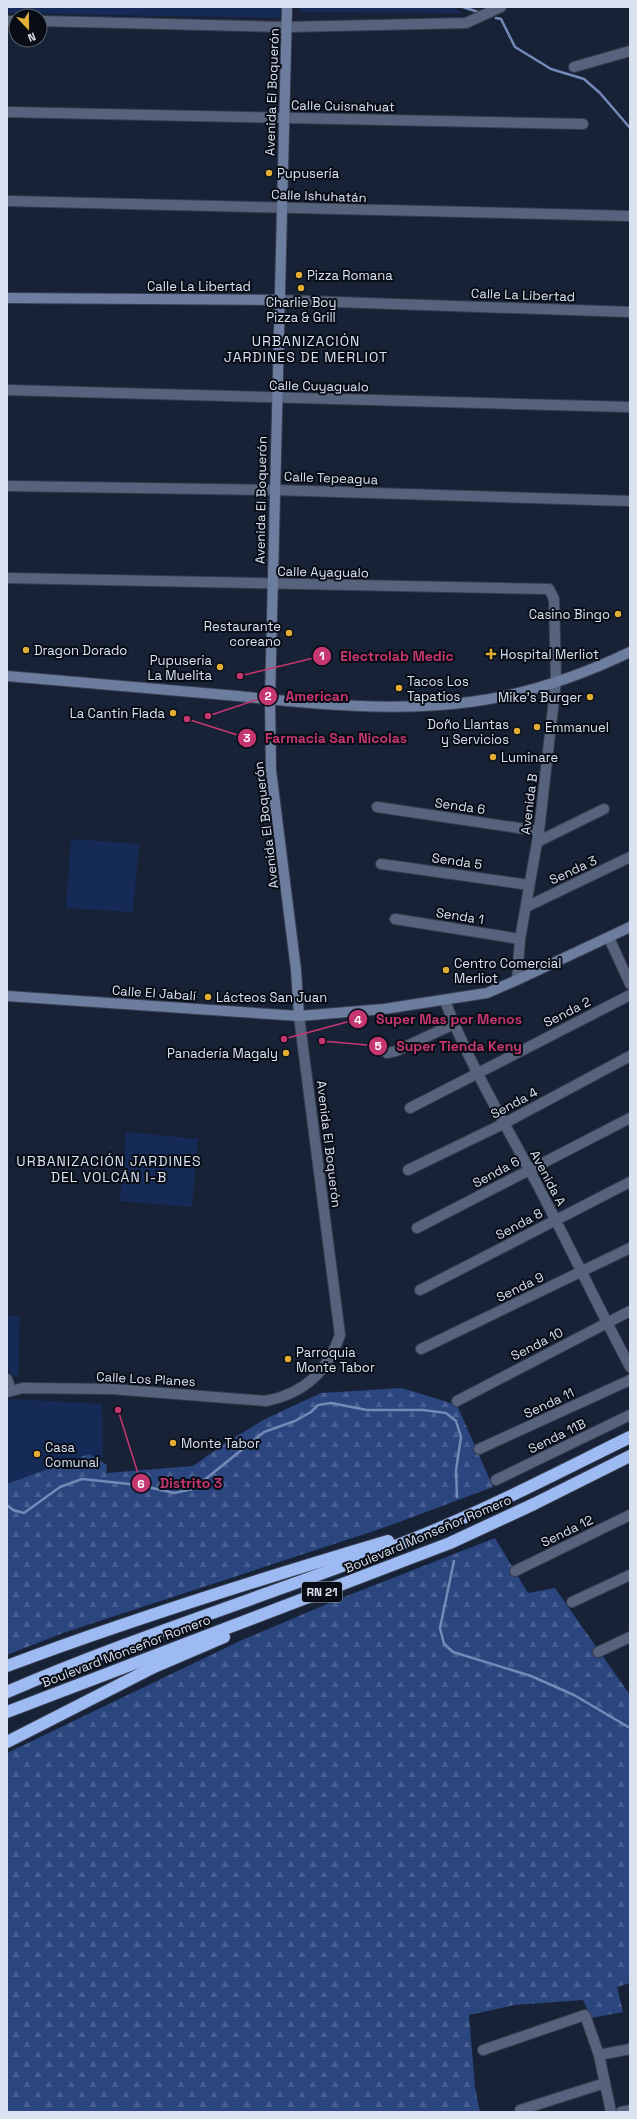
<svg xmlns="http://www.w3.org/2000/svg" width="637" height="2119" font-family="'Space Grotesk',sans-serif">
	<defs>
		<pattern id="forest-firs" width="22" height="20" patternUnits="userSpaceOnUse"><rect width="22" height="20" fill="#2b457e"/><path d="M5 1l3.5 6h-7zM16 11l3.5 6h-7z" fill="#496091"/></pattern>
	</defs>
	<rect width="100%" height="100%" fill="#182237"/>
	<g fill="#162a57">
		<polygon points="7,7 281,7 280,18 7,13"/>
		<polygon points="301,7 452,7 462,13 300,12"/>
		<polygon points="71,839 139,844 133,912 66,908"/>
		<polygon points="126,1132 198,1139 192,1207 120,1201"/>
		<polygon points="7,1316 20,1316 18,1377 11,1375 7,1365"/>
		<polygon points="13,1399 102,1404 103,1457 38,1493 7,1498 7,1401"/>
	</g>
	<g fill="url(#forest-firs)">
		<polygon points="402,1388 457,1405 493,1487 386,1527 63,1633 7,1655 7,1484 89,1454 107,1465 106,1473 193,1466 227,1442 265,1419 321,1393"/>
		<polygon points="495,1538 528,1593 555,1588 630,1695 630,1983 617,1987 623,2012 591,2018 583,2000 514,2005 469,2015 475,2087 480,2112 7,2112 7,1753 242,1640 334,1601"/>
	</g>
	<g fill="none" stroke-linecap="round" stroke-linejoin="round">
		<g stroke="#738ab8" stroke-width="2.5">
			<polyline points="463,7 478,12"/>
			<polyline points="496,18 501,19 515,47 551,69 584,79 600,93 630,128"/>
			<polyline points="7,1505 13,1510 24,1513 60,1487 82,1479 139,1485 174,1493 193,1489 264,1432 295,1421 311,1412 318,1405 331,1403 367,1410 423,1410 446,1413 456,1421 461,1437 456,1470 457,1497"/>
			<polyline points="454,1561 440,1628 444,1644 453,1652 531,1676 574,1695 630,1728"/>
		</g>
		<g stroke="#373e50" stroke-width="12">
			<g id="street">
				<polyline points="7,21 16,21"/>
				<polyline points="40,21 287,27 466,23 501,7"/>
				<polyline points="574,67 630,51"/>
				<polyline points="7,112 583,124"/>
				<polyline points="7,201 630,216"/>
				<polyline points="279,300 630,312"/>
				<polyline points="7,390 630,407"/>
				<polyline points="7,486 275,490 630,501"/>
				<polyline points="7,578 549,589 554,599 556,681 539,831 520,939 517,980"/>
				<polyline points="377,807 539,831"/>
				<polyline points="537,842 604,809"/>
				<polyline points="381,864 529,885"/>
				<polyline points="526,907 630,857"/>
				<polyline points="395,919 520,939"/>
				<polyline points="609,938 630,984"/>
				<path d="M445,1001c23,60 54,112 84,168 35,65 66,132 101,198"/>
				<polyline points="387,1053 396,1051 454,1024"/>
				<polyline points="410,1108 630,995"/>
				<polyline points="408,1170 503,1124 630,1056"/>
				<polyline points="417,1228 630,1118"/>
				<polyline points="420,1290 630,1182"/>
				<polyline points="421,1349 630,1248"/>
				<polyline points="7,1379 11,1390"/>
				<path d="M7,1392l16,-4 89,1 154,12c39,-8 61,-29 74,-66l-41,-319"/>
				<polyline points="457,1401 630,1311"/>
				<polyline points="479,1449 630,1380"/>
				<polyline points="496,1480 630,1415"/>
				<polyline points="515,1571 630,1515"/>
				<polyline points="572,1602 630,1575"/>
				<polyline points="598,1652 630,1637"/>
				<polyline points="483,2050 585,2015 599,2055 611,2112"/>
				<polyline points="599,2055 630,2049"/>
				<polyline points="520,2110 605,2083"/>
				<polyline points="621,2112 630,2110"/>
			</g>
		</g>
		<g stroke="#373e50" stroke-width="12">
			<g id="secondary">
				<polyline points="287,7 270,699 271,770 296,970 299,1016"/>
				<polyline points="7,298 279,300"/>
				<path d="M7,676c77,6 154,13 231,20 76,8 155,16 232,6 54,-7 110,-26 160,-50"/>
				<polyline points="7,996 299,1016 384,1009 487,993 517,980 630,927"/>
			</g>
		</g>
		<g stroke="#373e50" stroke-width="14">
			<g id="highway">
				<path d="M7,1666c125,-47 253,-87 381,-125"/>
				<path d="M7,1692c125,-54 256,-95 383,-144 83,-31 161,-72 240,-111"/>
				<polyline points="7,1712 450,1543 534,1504 630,1456"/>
				<polyline points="7,1742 154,1667 224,1637"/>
			</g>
		</g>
		<use href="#street" stroke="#57637c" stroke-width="10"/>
		<use href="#secondary" stroke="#6c7d9f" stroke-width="10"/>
		<use href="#highway" stroke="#9ebaf2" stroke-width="12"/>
	</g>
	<g fill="#e3ae34" stroke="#070c15" stroke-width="1.5">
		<circle cx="269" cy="173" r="4"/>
		<circle cx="299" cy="275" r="4"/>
		<circle cx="301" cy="288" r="4"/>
		<circle cx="618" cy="614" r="4"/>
		<circle cx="289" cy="633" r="4"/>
		<circle cx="26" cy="650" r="4"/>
		<path d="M489 648h4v4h4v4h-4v4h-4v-4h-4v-4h4z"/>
		<circle cx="220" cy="667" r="4"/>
		<circle cx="399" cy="688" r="4"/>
		<circle cx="590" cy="697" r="4"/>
		<circle cx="173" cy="713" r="4"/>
		<circle cx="537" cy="727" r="4"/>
		<circle cx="517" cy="731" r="4"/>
		<circle cx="493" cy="757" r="4"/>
		<circle cx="446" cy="970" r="4"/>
		<circle cx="208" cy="997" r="4"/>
		<circle cx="286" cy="1053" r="4"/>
		<circle cx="288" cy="1359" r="4"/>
		<circle cx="173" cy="1443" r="4"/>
		<circle cx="37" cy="1454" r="4"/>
	</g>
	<g text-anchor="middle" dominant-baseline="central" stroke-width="4" stroke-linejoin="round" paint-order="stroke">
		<rect fill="#070c15" stroke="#9ba1ae" stroke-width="1" x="302" y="1582" width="40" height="20" rx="3"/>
		<g font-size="12" font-weight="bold" fill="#dae1f0">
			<text x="322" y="1592">RN 21</text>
		</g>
		<g font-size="13" fill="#dae1f0" stroke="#070c15">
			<text transform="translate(272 92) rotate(-88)">Avenida El Boquerón</text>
			<text transform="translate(343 106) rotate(1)">Calle Cuisnahuat</text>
			<text transform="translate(319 196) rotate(2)">Calle Ishuhatán</text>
			<text x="199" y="286">Calle La Libertad</text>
			<text transform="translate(523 295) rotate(2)">Calle La Libertad</text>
			<text transform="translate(319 386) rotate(1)">Calle Cuyagualo</text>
			<text transform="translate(331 478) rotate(2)">Calle Tepeagua</text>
			<text transform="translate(261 500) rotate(-89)">Avenida El Boquerón</text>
			<text transform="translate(323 572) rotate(1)">Calle Ayagualo</text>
			<text transform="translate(529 804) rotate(-83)">Avenida B</text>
			<text transform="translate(460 806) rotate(8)">Senda 6</text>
			<text transform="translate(266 825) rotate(-97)">Avenida El Boquerón</text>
			<text transform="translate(457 861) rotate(8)">Senda 5</text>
			<text transform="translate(573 870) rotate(-25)">Senda 3</text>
			<text transform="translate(460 916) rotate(9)">Senda 1</text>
			<text transform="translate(154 993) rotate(4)">Calle El Jabalí</text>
			<text transform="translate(567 1012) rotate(-27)">Senda 2</text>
			<text transform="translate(514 1103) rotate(-28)">Senda 4</text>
			<text transform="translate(329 1144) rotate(83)">Avenida El Boquerón</text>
			<text transform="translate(496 1172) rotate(-28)">Senda 6</text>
			<text transform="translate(548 1178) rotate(62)">Avenida A</text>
			<text transform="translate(519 1224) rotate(-28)">Senda 8</text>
			<text transform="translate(520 1287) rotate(-26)">Senda 9</text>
			<text transform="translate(537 1344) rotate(-27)">Senda 10</text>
			<text transform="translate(146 1379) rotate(3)">Calle Los Planes</text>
			<text transform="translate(549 1403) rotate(-25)">Senda 11</text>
			<text transform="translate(557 1436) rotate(-26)">Senda 11B</text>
			<text transform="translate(567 1531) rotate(-26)">Senda 12</text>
			<text transform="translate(428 1534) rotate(-23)">Boulevard Monseñor Romero</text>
			<text transform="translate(126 1651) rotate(-21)">Boulevard Monseñor Romero</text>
		</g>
		<g font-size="13" fill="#dae1f0" stroke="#070c15" text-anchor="start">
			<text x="277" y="173">Pupusería</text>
			<text x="307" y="275">Pizza Romana</text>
			<text x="301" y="302" text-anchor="middle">Charlie Boy<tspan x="301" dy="15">Pizza &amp; Grill</tspan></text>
			<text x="610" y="614" text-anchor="end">Casino Bingo</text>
			<text x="281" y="626" text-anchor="end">Restaurante<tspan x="281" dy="15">coreano</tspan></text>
			<text x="34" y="650">Dragon Dorado</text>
			<text x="500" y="654">Hospital Merliot</text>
			<text x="212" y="660" text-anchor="end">Pupuseria<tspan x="212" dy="15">La Muelita</tspan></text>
			<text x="407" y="681">Tacos Los<tspan x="407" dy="15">Tapatios</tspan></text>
			<text x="582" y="697" text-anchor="end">Mike's Burger</text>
			<text x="165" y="713" text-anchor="end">La Cantin Flada</text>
			<text x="509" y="724" text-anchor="end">Doño Llantas<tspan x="509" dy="15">y Servicios</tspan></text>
			<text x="545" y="727">Emmanuel</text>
			<text x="501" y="757">Luminare</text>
			<text x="454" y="963">Centro Comercial<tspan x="454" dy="15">Merliot</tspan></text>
			<text x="216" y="997">Lácteos San Juan</text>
			<text x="278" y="1053" text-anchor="end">Panadería Magaly</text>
			<text x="296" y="1352">Parroquia<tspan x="296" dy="15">Monte Tabor</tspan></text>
			<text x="181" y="1443">Monte Tabor</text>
			<text x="45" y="1447">Casa<tspan x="45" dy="15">Comunal</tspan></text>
		</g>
		<g font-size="14" letter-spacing="1" fill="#dae1f0" stroke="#070c15">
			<text x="306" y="341">URBANIZACIÓN<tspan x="306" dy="16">JARDINES DE MERLIOT</tspan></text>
			<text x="109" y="1161">URBANIZACIÓN JARDINES<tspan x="109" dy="16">DEL VOLCÁN I-B</tspan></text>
		</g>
	</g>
	<path fill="none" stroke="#c63671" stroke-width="1.5" d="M240 676L322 656M208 716L268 696M187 719L247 738M284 1039L358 1019M322 1041L378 1046M118 1410L141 1483"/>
	<g fill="#c63671" stroke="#070c15" stroke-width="1.5">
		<circle cx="240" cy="676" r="4"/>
		<circle cx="208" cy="716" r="4"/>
		<circle cx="187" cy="719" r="4"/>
		<circle cx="284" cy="1039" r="4"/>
		<circle cx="322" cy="1041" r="4"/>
		<circle cx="118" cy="1410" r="4"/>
		<circle cx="322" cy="656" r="10"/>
		<circle cx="268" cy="696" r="10"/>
		<circle cx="247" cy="738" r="10"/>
		<circle cx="358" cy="1019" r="10"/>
		<circle cx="378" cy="1046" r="10"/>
		<circle cx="141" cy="1483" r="10"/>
	</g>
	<g font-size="12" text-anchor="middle" font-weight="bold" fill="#fff">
		<text x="322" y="660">1</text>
		<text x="268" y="700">2</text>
		<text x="247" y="742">3</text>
		<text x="358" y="1024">4</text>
		<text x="378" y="1050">5</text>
		<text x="141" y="1488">6</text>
	</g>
	<g font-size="14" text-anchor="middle" font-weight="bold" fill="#c63671" stroke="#070c15" stroke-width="4" stroke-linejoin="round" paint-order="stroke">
		<text x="397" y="661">Electrolab Medic</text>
		<text x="317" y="701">American</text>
		<text x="336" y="743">Farmacia San Nicolas</text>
		<text x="449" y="1024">Super Mas por Menos</text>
		<text x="459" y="1051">Super Tienda Keny</text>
		<text x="191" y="1488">Distrito 3</text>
	</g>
	<rect width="637" height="2119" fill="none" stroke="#dae1f0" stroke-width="16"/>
	<g transform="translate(28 28) rotate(158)"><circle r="19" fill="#070c15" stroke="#5b616d"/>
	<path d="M0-3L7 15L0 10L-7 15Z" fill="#e3ae34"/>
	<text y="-6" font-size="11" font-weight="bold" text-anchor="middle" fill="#dae1f0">N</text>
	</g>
</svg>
